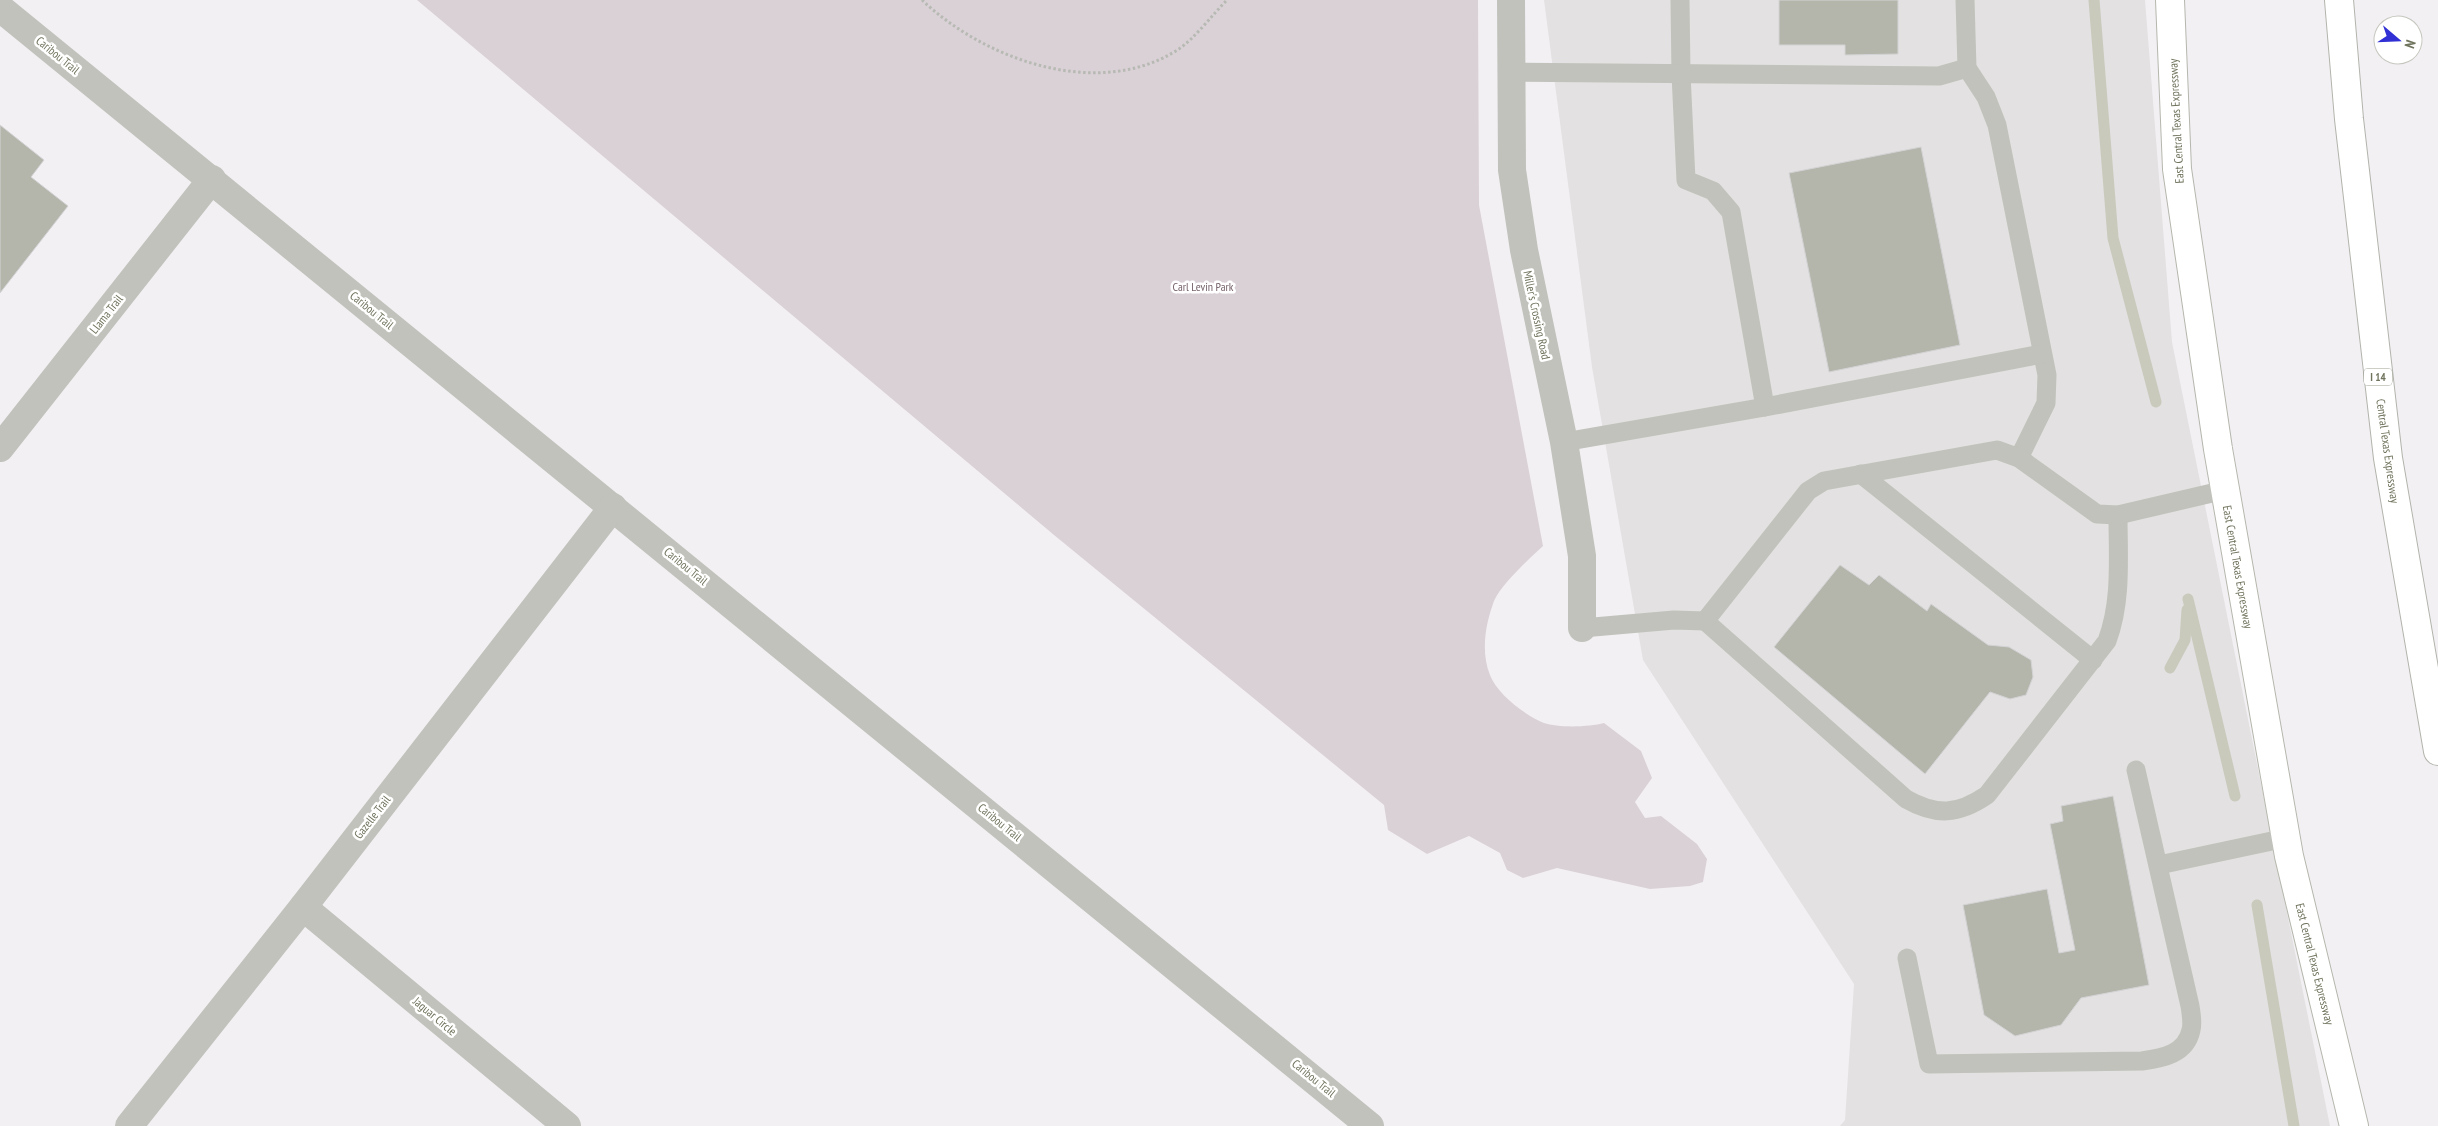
<svg xmlns="http://www.w3.org/2000/svg" width="2438" height="1126" font-family="'PT Sans Narrow',sans-serif">
	<rect width="100%" height="100%" fill="#f3f0f4"/>
	<polygon fill="#e3e1e1" points="1544,0 2145,0 2172,342 2330,1126 1840,1126 1845,1120 1854,984 1643,660 1592,367"/>
	<path fill="#dad1d7" d="M417,0h1061l1,205 64,341c-14,13 -45,41 -50,58 -8,22 -12,49 -3,71 7,19 36,41 54,48 15,5 45,4 60,0l37,28 11,27 -17,24 10,16 16,-2 36,28 10,15 -4,23 -13,4 -40,3 -93,-21 -34,10 -16,-8 -7,-17 -31,-17 -42,18 -39,-24 -4,-25 -330,-270z"/>
	<g fill="none" stroke-linecap="round" stroke-linejoin="round">
		<g stroke="#c9c9bc" stroke-width="11">
			<polyline points="2094,0 2113,238 2156,402"/>
			<polyline points="2188,599 2235,796"/>
			<polyline points="2170,668 2185,640 2187,610"/>
			<polyline points="2257,905 2294,1126"/>
		</g>
	</g>
	<g fill="#b4b6ac" stroke="#d4d3d5">
		<polygon points="1779,0 1898,0 1898,54 1845,55 1845,45 1779,45"/>
		<polygon points="0,125 44,160 31,177 68,206 0,293"/>
		<polygon points="1921,147 1960,345 1829,372 1789,173"/>
		<polygon points="1840,565 1869,585 1879,575 1927,611 1931,604 1988,645 2009,647 2031,660 2033,677 2026,695 2010,699 1990,692 1925,774 1774,647"/>
		<polygon points="2113,796 2149,985 2081,998 2061,1025 2015,1036 1984,1015 1963,905 2047,889 2059,953 2075,950 2050,824 2063,821 2061,806"/>
	</g>
	<g fill="none" stroke-linecap="round" stroke-linejoin="round">
		<g stroke="#b5b7ad" stroke-width="30">
			<polyline id="secondary" points="2170,0 2177,169 2218,449 2289,856 2354,1126"/>
		</g>
		<g stroke="#b2b4ac" stroke-width="30">
			<polyline id="motorway" points="2339,0 2349,119 2388,458 2438,751"/>
		</g>
		<path stroke="#b7b9b3" stroke-width="3" stroke-dasharray="2.5 2.5" stroke-linecap="butt" d="M922,0c63,60 177,101 257,49 16,-11 34,-35 48,-49"/>
		<g stroke="#c0c2bb" stroke-width="19">
			<polyline points="1680,0 1681,74 1686,180 1713,191 1731,212 1765,407"/>
			<polyline points="1965,0 1967,68 1986,97 1997,125 2047,375 2046,403 2019,458"/>
			<polyline points="1510,72 1939,76 1967,68"/>
			<polyline points="1564,442 1765,407 2042,354"/>
			<polyline points="1861,474 2093,660"/>
			<path d="M1705,621l201,178c30,17 52,16 81,-4l120,-154c15,-40 11,-83 11,-126"/>
			<polyline points="1582,628 1674,620 1705,621 1808,491 1824,481 1997,450 2019,458 2097,514 2118,515 2225,490"/>
			<polyline points="2159,865 2286,838"/>
			<path d="M1907,958l22,106 213,-3c21,-3 44,-7 49,-31 2,-7 0,-17 -1,-24l-54,-236"/>
		</g>
		<g stroke="#c0c2bb" stroke-width="28">
			<polyline points="1511,0 1512,170 1524,250 1564,442 1582,556 1582,628"/>
			<polyline points="0,8 1370,1126"/>
			<polyline points="0,448 212,179"/>
			<polyline points="303,907 567,1126"/>
			<polyline points="129,1126 303,907 613,507"/>
		</g>
		<use href="#secondary" stroke="#fff" stroke-width="28"/>
		<use href="#motorway" stroke="#fff" stroke-width="28"/>
	</g>
	<g text-anchor="middle" dominant-baseline="central" stroke-width="5" stroke-linejoin="round" paint-order="stroke">
		<rect fill="#fff" stroke="#9a9e8e" stroke-width="1" x="2364" y="368.5" width="28" height="17" rx="4"/>
		<g font-size="11" font-weight="bold" fill="#6f745d">
			<text x="2378" y="377">I 14</text>
		</g>
		<g font-size="12" fill="#6f745d" stroke="#fff">
			<text transform="translate(58 55) rotate(39)">Caribou Trail</text>
			<text transform="translate(2176 121) rotate(-93)">East Central Texas Expressway</text>
			<text transform="translate(372 310) rotate(39)">Caribou Trail</text>
			<text transform="translate(106 314) rotate(-52)">Llama Trail</text>
			<text transform="translate(1537 315) rotate(78)">Miller's Crossing Road</text>
			<text transform="translate(2388 451) rotate(82)">Central Texas Expressway</text>
			<text transform="translate(686 566) rotate(39)">Caribou Trail</text>
			<text transform="translate(2238 567) rotate(80)">East Central Texas Expressway</text>
			<text transform="translate(372 817) rotate(-52)">Gazelle Trail</text>
			<text transform="translate(1000 822) rotate(39)">Caribou Trail</text>
			<text transform="translate(2315 964) rotate(76)">East Central Texas Expressway</text>
			<text transform="translate(435 1016) rotate(40)">Jaguar Circle</text>
			<text transform="translate(1314 1078) rotate(39)">Caribou Trail</text>
		</g>
		<g font-size="12" fill="#76636b" stroke="#fff">
			<text x="1203" y="286">Carl Levin Park</text>
		</g>
	</g>
	<g transform="translate(2398 40) rotate(109)"><circle r="24" fill="#ffffff" stroke="#c5c7be"/>
	<path d="M0-4L9 19L0 12L-9 19Z" fill="#3130d4"/>
	<text y="-8" font-size="14" font-weight="bold" text-anchor="middle" fill="#6f745d">N</text>
	</g>
</svg>
